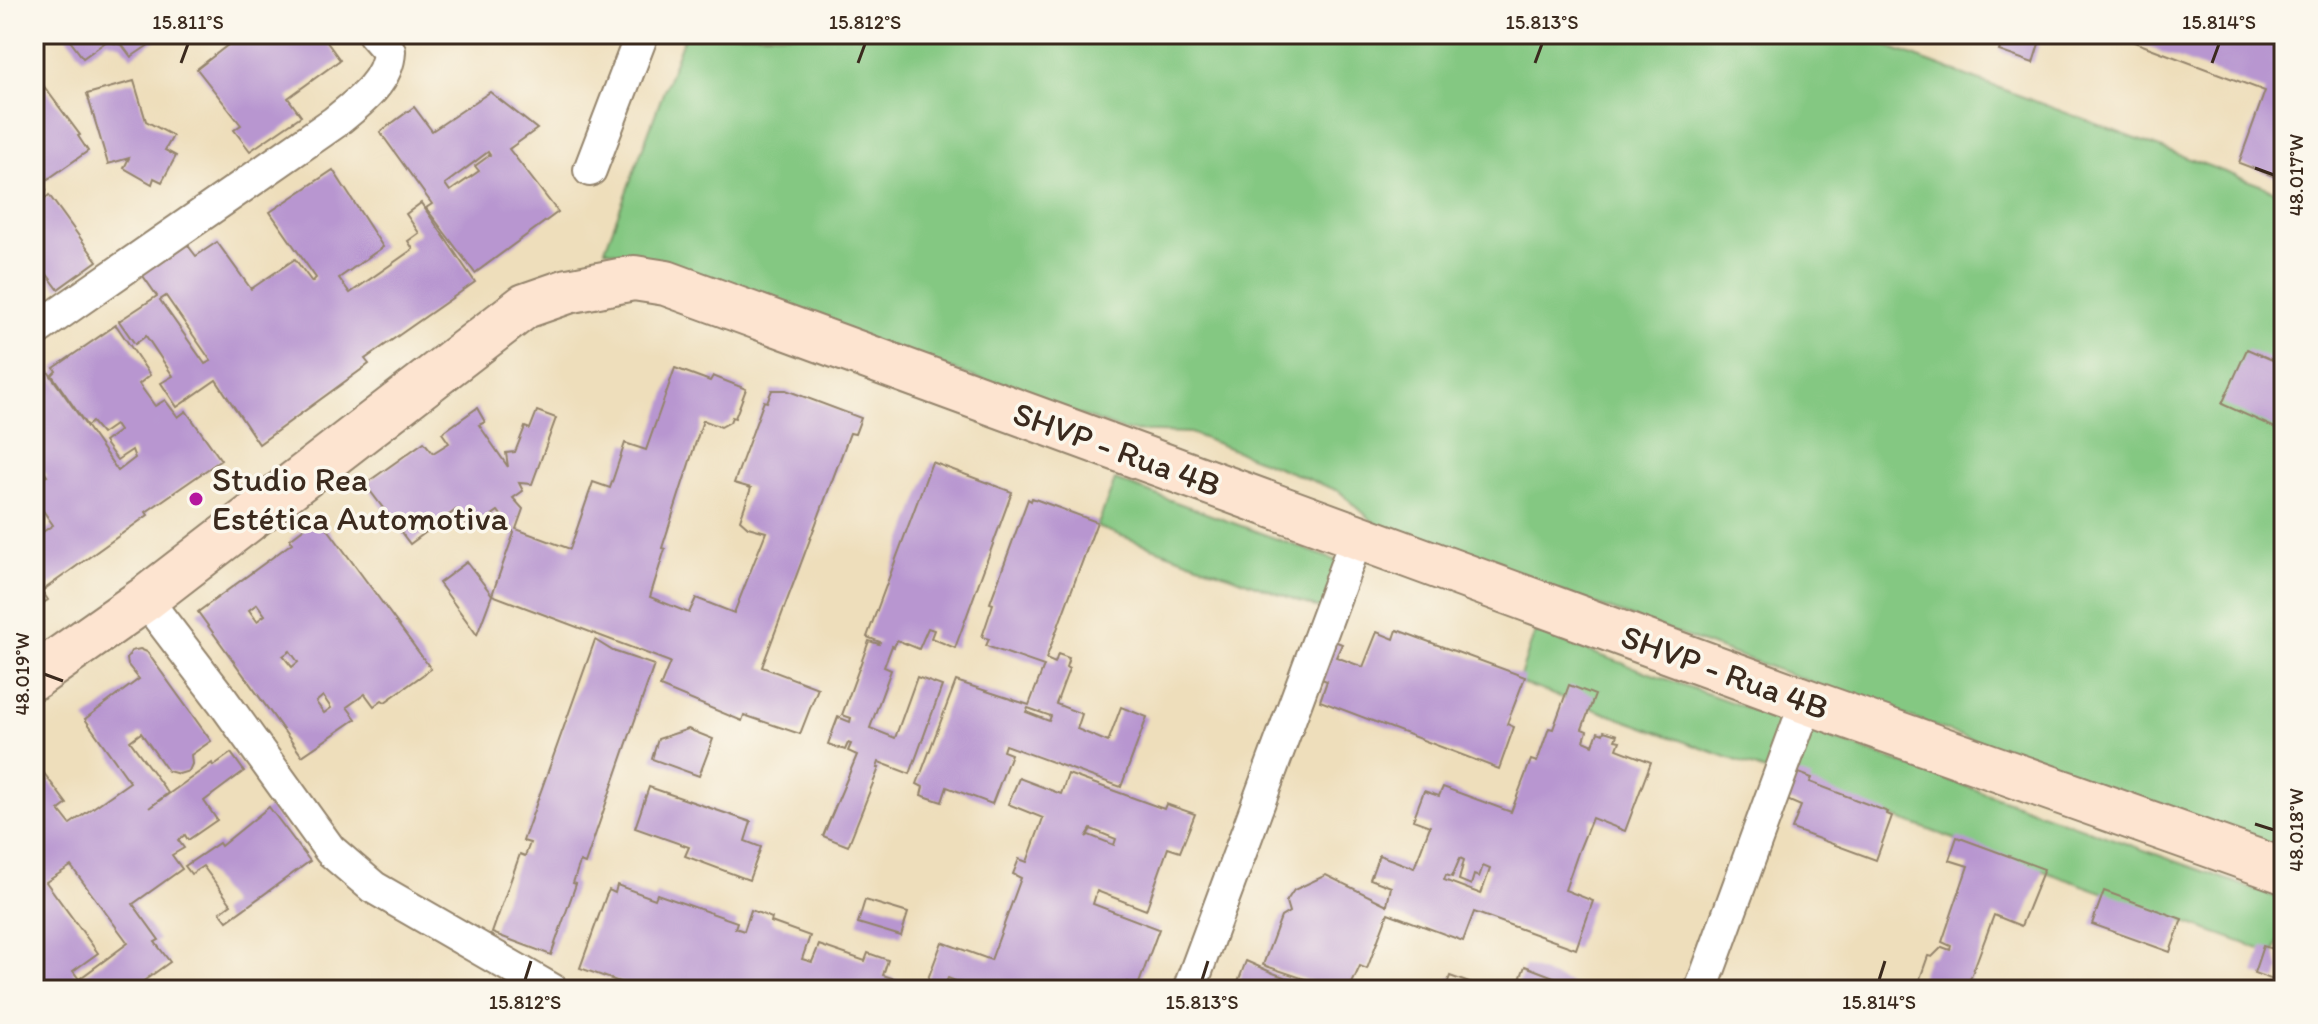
<svg xmlns="http://www.w3.org/2000/svg" width="2318" height="1024" font-family="Itim,sans-serif">
	<rect width="100%" height="100%" fill="#fbf7ec"/>
	<filter id="ink" filterUnits="userSpaceOnUse"><feTurbulence type="fractalNoise" baseFrequency=".0125" numOctaves="2"/><feDisplacementMap in="SourceGraphic" scale="16" xChannelSelector="R" yChannelSelector="G"/><feConvolveMatrix kernelMatrix="1 2 1 2 8 2 1 2 1" color-interpolation-filters="sRGB"/></filter>
	<filter id="wash" filterUnits="userSpaceOnUse"><feTurbulence type="fractalNoise" baseFrequency=".006" numOctaves="4" result="noise"/><feDisplacementMap in="SourceGraphic" scale="32" xChannelSelector="R" yChannelSelector="G"/><feGaussianBlur stdDeviation="1.8" result="paint"/><feColorMatrix in="noise" values="0 0 0 0 0 0 0 0 0 0 0 0 0 0 0 0 0 1.4 0 .05"/><feComposite in="paint" operator="in"/></filter>
	<g filter="url(#wash)">
		<rect width="100%" height="100%" fill="#eedebb"/>
		<g fill="#84c882" stroke="#607950" stroke-width="2">
			<polygon points="685,34 1854,34 2284,194 2284,852 1378,526 1339,491 1190,433 1125,431 669,268 605,249"/>
			<polygon points="1115,480 1346,564 1329,612 1097,527"/>
			<polygon points="1535,632 2284,900 2284,927 2274,954 1518,682"/>
		</g>
		<g id="blocks">
			<g fill="#b896d0" fill-rule="evenodd">
				<polygon points="65,34 156,34 159,38 131,57 122,45 107,41 83,58"/>
				<polygon points="242,34 321,34 340,60 288,98 301,116 250,151 234,130 241,125 197,69"/>
				<polygon points="2005,34 2042,34 2033,63 1999,51"/>
				<polygon points="2113,34 2284,34 2284,180 2239,163 2265,91"/>
				<polygon points="34,73 80,135 78,136 88,151 41,184 46,190 42,192 46,198 49,195 97,261 58,289 37,261 34,264"/>
				<polygon points="134,81 146,121 173,136 165,150 176,156 162,182 154,178 152,184 124,168 129,158 108,164 87,94"/>
				<path d="M490,92l47,37 -28,20 49,63 -83,61 -49,-65 6,-4 -52,-72 34,-25 18,24zM488,152l2,3 -15,11 4,5 -29,20 -5,-7z"/>
				<path d="M333,170l50,77 -44,31 11,15 63,-44 -5,-8 11,-8 -13,-19 15,-11 54,79 -110,77 4,5 -110,80 -43,-64 -39,27 -16,-24 12,-7 -27,-40 -11,8 -16,-23 38,-25 -16,-23 45,-30 10,13 21,-14 34,47 44,-30 17,23 4,-4 -46,-66zM166,296l45,65 -6,3 -45,-64z"/>
				<polygon points="116,325 150,375 139,384 155,406 165,400 178,417 186,411 221,460 146,512 148,515 42,591 48,600 34,609 34,538 53,525 37,502 34,504 34,467 42,478 47,476 34,457 34,358 37,356 118,471 135,458 132,450 117,460 104,442 119,431 115,425 102,434 92,422 87,426 52,375 56,371 54,368"/>
				<polygon points="2247,349 2284,365 2284,432 2222,404"/>
				<polygon points="675,368 710,381 713,376 746,389 735,418 732,417 730,422 721,427 703,420 662,548 665,549 650,597 689,613 696,598 734,613 766,532 748,527 740,520 751,488 734,483 764,401 767,402 772,390 786,390 861,418 855,434 850,433 762,667 818,688 800,734 744,715 742,721 660,687 670,662 492,595 514,533 498,511 471,530 456,510 410,544 365,484 424,442 433,453 449,443 442,433 477,408 485,422 479,425 508,467 506,453 515,452 525,427 530,429 537,411 556,418 532,484 519,483 523,491 513,498 523,509 516,529 570,549 593,482 610,488 625,443 646,450"/>
				<polygon points="932,462 1012,492 955,648 931,638 934,630 928,628 919,649 897,640 894,647 892,646 884,667 891,670 870,728 895,738 917,677 942,686 910,774 879,762 877,768 879,768 848,846 823,836 857,755 848,751 851,744 848,743 845,750 828,744 838,717 850,722 851,718 842,715 869,641 879,644 880,642 867,637"/>
				<path d="M1032,498l65,24 -51,137 9,4 3,-9 11,4 -3,9 3,2 -13,35 26,10 -5,15 31,13 13,-35 26,10 -26,70 -116,-42 -2,6 8,3 -19,50 -45,-17 -5,15 -21,-7 2,-8 -6,-3 39,-103 73,24 15,-39 -58,-20 3,-7 -7,-2 11,-33 -3,-1 38,-104 3,2zM1028,708l23,8 -2,5 -23,-9z"/>
				<path d="M319,517l112,152 -46,33 -3,-2 -8,6 -9,-12 -18,13 9,12 -54,37 -104,-144 94,-69 -2,-4zM257,604l8,11 -8,6 -8,-11zM290,651l8,11 -6,5 -9,-11zM323,696l8,12 -7,5 -8,-11z"/>
				<polygon points="467,562 492,595 477,635 439,583"/>
				<polygon points="1397,630 1525,677 1507,724 1514,727 1499,769 1320,701 1327,681 1322,679 1319,687 1306,681 1327,638 1342,644 1336,657 1363,667 1377,632 1394,639"/>
				<polygon points="595,640 613,651 654,665 585,864 580,862 573,883 576,884 551,955 492,933 520,854 525,856 530,843 523,841"/>
				<path d="M140,649l7,3 64,89 -20,14 1,9 -3,7 -10,3 -11,-3 -27,-38 -11,8 38,52 -19,15 63,-45 1,3 18,-13 13,18 -40,30 13,19 -29,20 -3,-5 -7,5 6,8 -12,7 10,14 -49,35 26,36 -4,2 15,20 -39,28h-97v-230l33,44 -8,6 11,14 60,-42 -45,-63 54,-40 -11,-14 -1,-6 4,-8zM71,866l57,77 -49,36 -6,-8 25,-18 -52,-71z"/>
				<path d="M1569,685l26,10 -13,34 5,2 -3,10 9,4 5,-13 5,2 1,-3 13,4 -2,5 5,1 -3,8 34,13 -26,69 -33,-13 -13,32 -14,40 28,11 -17,48 -102,-37 -11,29 -75,-28 -21,56 -7,-3 -11,24h-18l-9,-5 -59,-20 18,-48 8,-5 -3,-10 8,-12 32,-15 61,30 4,-18 -21,-8 9,-24 35,13 16,-42 -17,-6 11,-29 15,5 4,-9 68,25 20,-52 6,2 12,-34 4,1zM1460,858l4,2 -5,20 12,5 3,-10 5,2 4,-11 7,3 -9,25 -37,-14 2,-5 6,2z"/>
				<polygon points="688,729 713,739 699,776 652,759 658,739"/>
				<polygon points="1791,770 1812,778 1810,782 1888,812 1887,814 1892,816 1876,860 1792,829 1801,806 1780,797"/>
				<path d="M1068,774l96,35 2,-5 29,10 -15,38 -12,-4 -22,62 -49,-19 -4,13 66,25 -21,57 -10,-4 -3,8h-146l-31,-12 -5,12h-301l-62,-22 26,-72 3,-6 6,3 2,-8 38,14 2,-5 80,28 -2,6 9,3 7,-21 21,8 -1,4 39,14 -8,23 10,3 7,-17 46,16 3,-8 20,7 -5,15 41,14 18,-47 49,18 30,-82 -8,-4 6,-15 8,3 16,-44 -35,-14 11,-26 42,16zM1091,829l25,10 -2,6 -25,-10 -3,2z"/>
				<polygon points="649,787 751,822 745,841 761,847 749,880 685,856 689,847 635,828"/>
				<polygon points="269,807 310,861 227,921 220,912 231,904 203,866 191,874 185,866 219,843 221,846"/>
				<polygon points="1957,837 2044,869 2021,926 1994,915 1966,990 1916,990 1928,956 1932,957 1942,947 1950,950 1951,946 1942,942 1968,866 1949,860"/>
				<polygon points="2104,891 2182,919 2170,952 2092,924"/>
				<polygon points="865,900 908,913 901,936 858,923"/>
				<polygon points="2263,946 2273,949 2280,968 2276,981 2254,973"/>
				<polygon points="1246,961 1273,973 1319,990 1235,990"/>
				<polygon points="1525,966 1577,986 1591,990 1516,990"/>
				<polygon points="1450,976 1475,985 1473,990 1445,990"/>
			</g>
		</g>
	</g>
	<g filter="url(#ink)">
		<use href="#blocks" fill-opacity="0" stroke="#94846c" stroke-width="2"/>
		<g fill="none" stroke-linecap="round" stroke-linejoin="round">
			<g stroke="#94846c" stroke-width="36">
				<g id="street">
					<polyline points="590,170 642,34"/>
					<path d="M34,331l301,-209c22,-18 53,-40 54,-71l-15,-17"/>
					<polyline points="145,599 222,700 330,850 373,887 552,990"/>
					<polyline points="1189,990 1357,537"/>
					<polyline points="1701,990 1798,725 1811,703"/>
				</g>
			</g>
			<g stroke="#94846c" stroke-width="48">
				<polyline id="secondary" points="34,677 145,599 525,306 568,291 634,278 666,283 1811,703 2284,871"/>
			</g>
			<use href="#street" stroke="#fff" stroke-width="32"/>
			<use href="#secondary" stroke="#fde4d0" stroke-width="44"/>
		</g>
	</g>
	<path fill="none" stroke="#3b2a1e" stroke-width="3" d="M181,63l7,-19M858,63l7,-19M1535,63l7,-19M2212,63l7,-19M2255,168l19,7M44,674l19,7M2255,824l19,6M525,980l6,-19M1202,980l6,-19M1879,980l6,-19"/>
	<circle fill="#b5179e" stroke="#fbf7ec" stroke-width="3" cx="196" cy="499" r="8"/>
	<g text-anchor="middle" dominant-baseline="central" stroke-width="7" stroke-linejoin="round" paint-order="stroke">
		<g font-size="34" fill="#3b2a1e" stroke="#fbf7ec">
			<text transform="translate(1117 449) rotate(20)">SHVP - Rua 4B</text>
			<text transform="translate(1725 672) rotate(20)">SHVP - Rua 4B</text>
		</g>
		<g font-size="34" fill="#3b2a1e" stroke="#fbf7ec" text-anchor="start">
			<text x="212" y="479">Studio Rea<tspan x="212" dy="39">Estética Automotiva</tspan></text>
		</g>
	</g>
	<rect width="2318" height="1024" fill="none" stroke="#fbf7ec" stroke-width="88"/>
	<rect x="44" y="44" width="2230" height="936" fill="none" stroke="#3b2a1e" stroke-width="3"/>
	<g font-size="20" text-anchor="middle" fill="#3b2a1e">
		<text x="188" y="29">15.811°S</text>
		<text x="865" y="29">15.812°S</text>
		<text x="1542" y="29">15.813°S</text>
		<text x="2219" y="29">15.814°S</text>
		<text transform="translate(2296 175) rotate(-90)" y="7">48.017°W</text>
		<text transform="translate(22 674) rotate(-90)" y="7">48.019°W</text>
		<text transform="translate(2296 830) rotate(-90)" y="7">48.018°W</text>
		<text x="525" y="1009">15.812°S</text>
		<text x="1202" y="1009">15.813°S</text>
		<text x="1879" y="1009">15.814°S</text>
	</g>
</svg>
